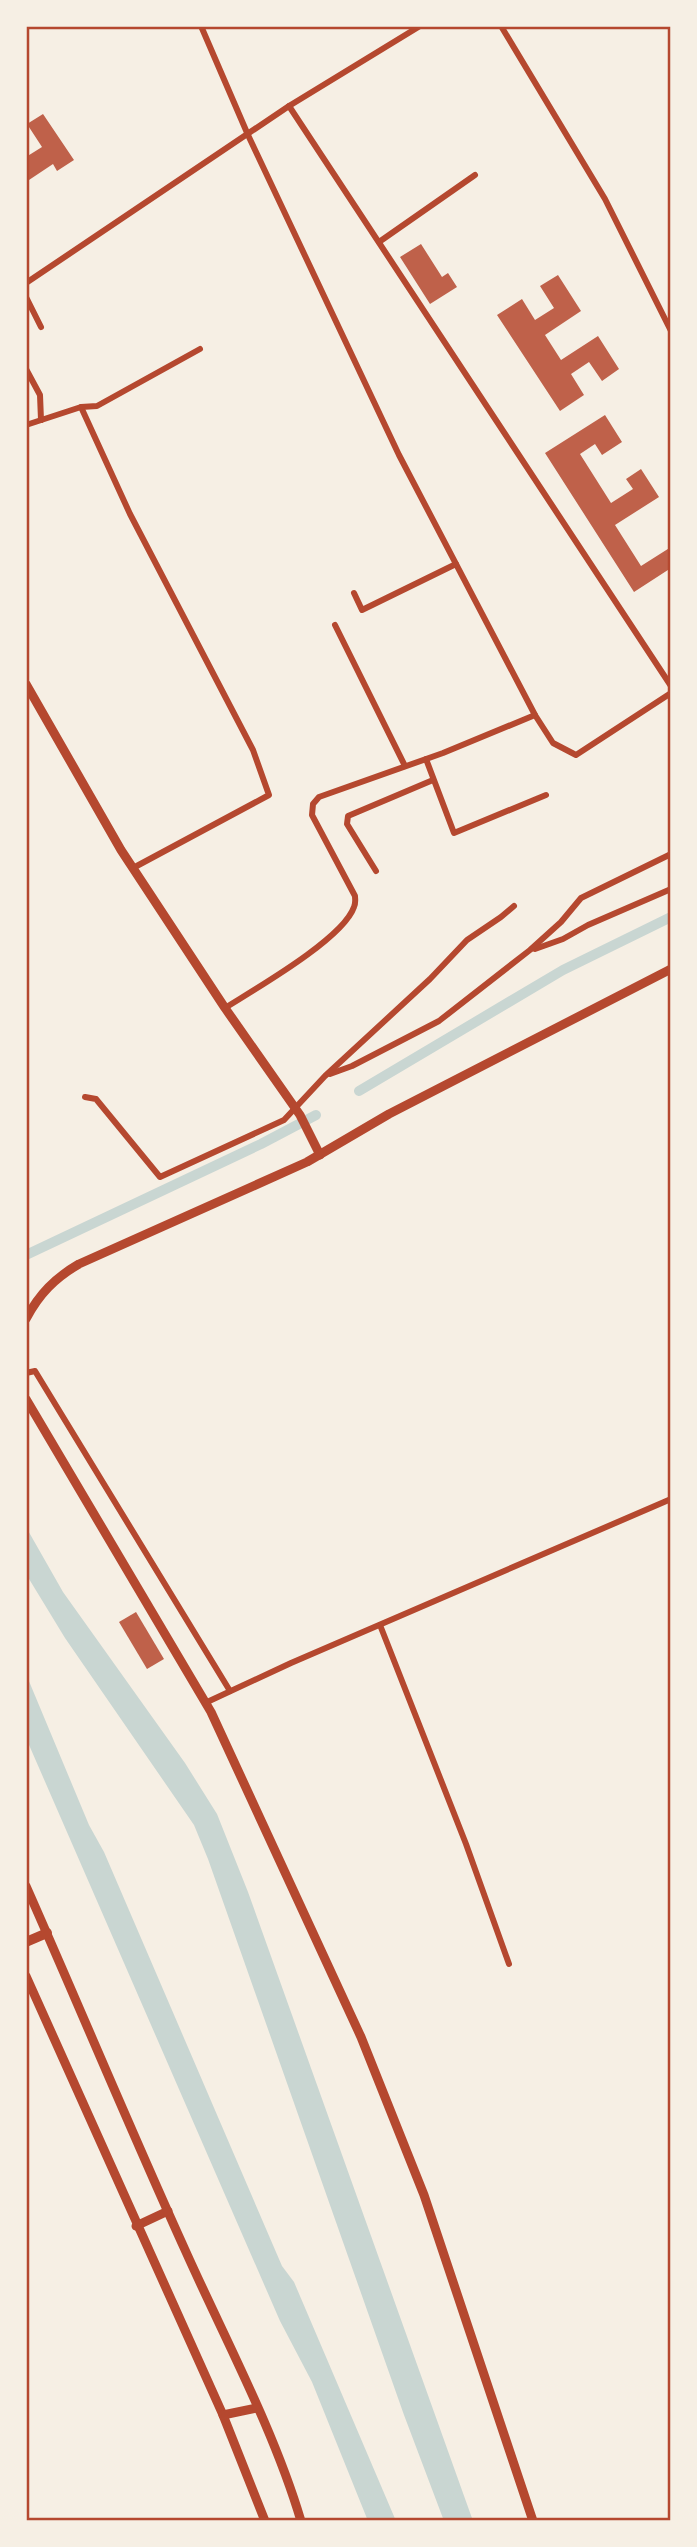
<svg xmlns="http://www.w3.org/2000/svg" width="697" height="2547" font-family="Ubuntu,sans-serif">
	<rect width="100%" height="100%" fill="#f6efe4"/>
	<g fill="#c9d6d2">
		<polygon points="26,1527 63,1592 185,1763 217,1814 248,1892 473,2521 444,2521 404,2415 208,1859 194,1825 65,1638 26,1574"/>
		<polygon points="26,1674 89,1825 104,1852 282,2266 294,2282 396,2521 368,2521 312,2382 280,2321 26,1738"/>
	</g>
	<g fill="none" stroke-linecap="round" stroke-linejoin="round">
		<g stroke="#c9d6d2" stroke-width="10">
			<polyline points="359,1091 563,970 671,917"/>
			<polyline points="26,1255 261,1144 316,1115"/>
		</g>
	</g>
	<g fill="#bf614a">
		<polygon points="43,114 74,160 57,171 53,164 26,182 26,157 42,147 27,124"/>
		<polygon points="421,244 442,277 448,273 457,287 430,304 400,257"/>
		<polygon points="558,275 581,311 545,335 561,360 598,336 619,369 602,381 589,362 571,374 584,395 560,411 497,315 522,299 535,320 554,308 540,286"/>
		<polygon points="605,415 622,442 602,455 595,444 580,454 611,503 633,489 626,479 641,469 659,497 615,525 641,566 671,547 671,568 634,592 545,453"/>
		<polygon points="136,1612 164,1659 147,1669 119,1622"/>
	</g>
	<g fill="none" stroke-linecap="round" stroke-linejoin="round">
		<g stroke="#b5482f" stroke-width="6">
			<polyline points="201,26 248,135 399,455 535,715 553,743 576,755 671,693"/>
			<polyline points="501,26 605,199 671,331"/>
			<polyline points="289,106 671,686"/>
			<polyline points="379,242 475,175"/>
			<polyline points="26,283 289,106 420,26"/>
			<polyline points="26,297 41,327"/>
			<polyline points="26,369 40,395 41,420"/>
			<polyline points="81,407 130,514 253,750 269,795 133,868"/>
			<polyline points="26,425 81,407 97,406 200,349"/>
			<polyline points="354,593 362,610 456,564"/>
			<polyline points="335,625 405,766"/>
			<polyline points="426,759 454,833 546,795"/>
			<polyline points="376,871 347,824 348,816 433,780"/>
			<polyline points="535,949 563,939 588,925 671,889"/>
			<path d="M225,1008c30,-19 118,-69 129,-101 2,-4 1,-8 1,-11l-43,-81 1,-11 6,-7 124,-44 92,-38"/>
			<polyline points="330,1074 352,1066 439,1021 530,950 561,922 581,898 671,854"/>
			<polyline points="85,1097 96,1099 160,1177 284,1120 325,1076 430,979 467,940 501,917 514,906"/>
			<polyline points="26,1373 35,1371 230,1691"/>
			<polyline points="380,1625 466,1844 509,1964"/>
			<polyline points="205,1703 291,1663 671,1499"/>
		</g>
		<g stroke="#b5482f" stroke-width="9">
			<polyline points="26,684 121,850 225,1008 300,1115 320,1155"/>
			<path d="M26,1319c13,-25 29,-41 53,-55l228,-102 82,-48 282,-145"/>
			<polyline points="26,1399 211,1712 361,2037 424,2195 533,2521"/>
			<path d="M26,1886c54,122 105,245 160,366 39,87 88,178 115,269"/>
			<polyline points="26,1976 223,2415 265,2521"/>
			<polyline points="136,2226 168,2211"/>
			<polyline points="223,2415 257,2408"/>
		</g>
		<polyline stroke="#b5482f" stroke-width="10" points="26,1942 47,1933"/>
	</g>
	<rect width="697" height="2547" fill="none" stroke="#f6efe4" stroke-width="56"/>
	<rect x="28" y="28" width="641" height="2491" fill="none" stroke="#b5482f" stroke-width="2.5"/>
</svg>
